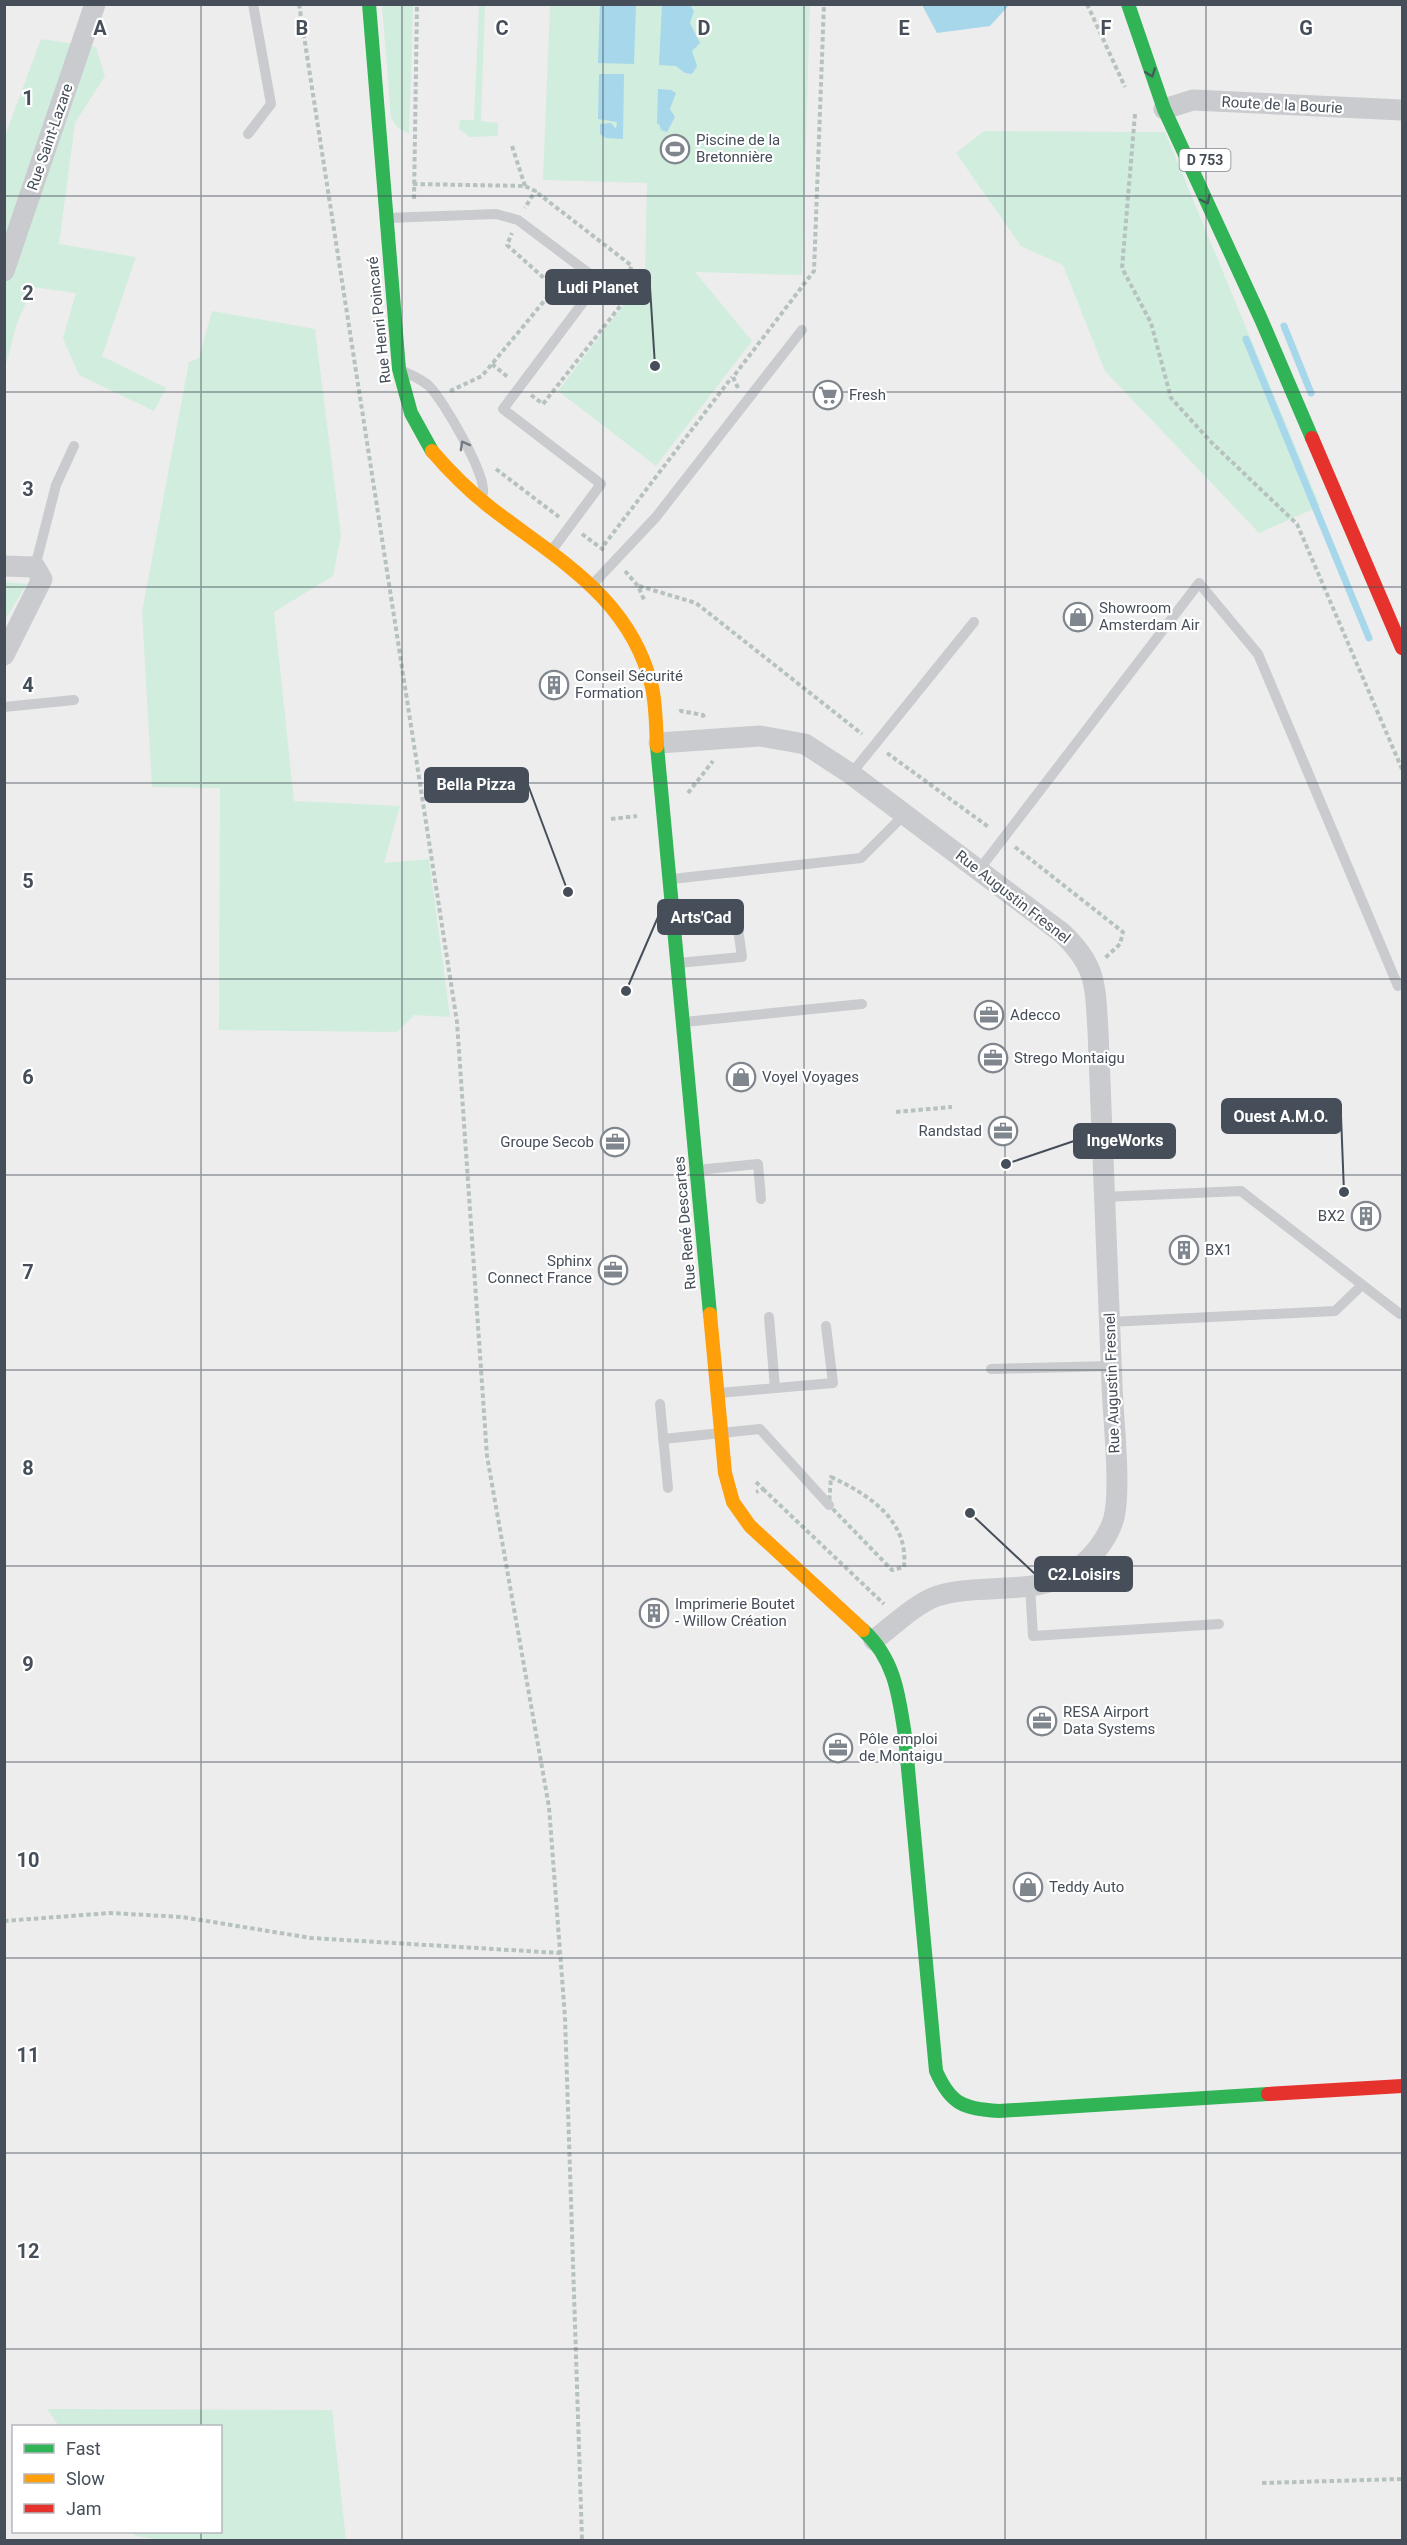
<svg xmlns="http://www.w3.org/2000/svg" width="1407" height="2545" font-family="Roboto,sans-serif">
	<rect width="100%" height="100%" fill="#eeeded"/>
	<g fill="#d1edde">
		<polygon points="382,5 413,5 409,134 398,128 391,118"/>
		<polygon points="479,5 485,5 481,121 498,123 498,136 470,137 459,129 460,120 474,120"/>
		<polygon points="550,5 810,5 802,275 695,272 752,341 656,466 558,391 645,277 647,183 543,180"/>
		<polygon points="41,39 96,47 105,76 75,123 59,244 136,257 102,356 166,388 154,411 79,375 63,338 76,293 33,287 17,323 5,368 5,136"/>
		<polygon points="984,131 1165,132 1320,506 1259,533 1105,371 1063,265 1021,246 956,153"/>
		<polygon points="212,311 315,329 341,536 333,576 274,612 294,801 400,806 384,863 429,859 450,1017 414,1015 397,1032 219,1030 220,788 152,787 142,612 189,362 199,358"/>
		<polygon points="5,582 27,584 5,620 4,582"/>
		<polygon points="47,2409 332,2410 346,2540 162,2540 136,2536 132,2532 220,2532 220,2426 59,2426"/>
	</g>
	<g fill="#a6d7ea">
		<polygon points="600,5 636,5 634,64 598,63"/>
		<polygon points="662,5 690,5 694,11 690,23 700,43 692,51 697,66 692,74 685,73 676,66 659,65"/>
		<polygon points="922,5 1009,5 990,26 937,33"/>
		<polygon points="599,74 624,74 623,139 606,138 600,134 600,124 611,123 616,129 617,122 598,119"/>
		<polygon points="658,89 671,90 676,93 670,109 675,117 667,132 661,130 659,124 657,124"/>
	</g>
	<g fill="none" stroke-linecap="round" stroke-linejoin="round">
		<g stroke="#a6d7ea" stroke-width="7">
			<polyline points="1284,326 1311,393"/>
			<polyline points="1246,339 1369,638"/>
		</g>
		<g stroke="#b6c2bf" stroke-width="4" stroke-dasharray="4.5 3" stroke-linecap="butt">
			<polyline points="299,4 457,1022 487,1456 549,1807 565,2017 582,2540"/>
			<polyline points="1087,4 1125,87"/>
			<polyline points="1135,114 1122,268 1151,323 1171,398 1212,443 1297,524 1402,769"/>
			<polyline points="512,146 525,186"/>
			<polyline points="413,184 525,186 535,191 525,208"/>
			<polyline points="414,199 417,4"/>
			<polyline points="492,364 509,378"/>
			<polyline points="738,388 733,377 814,271 824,4"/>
			<polyline points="450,391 482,376 555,288 507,245 512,233"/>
			<polyline points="531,395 543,404 636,286 625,278 632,266 535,191"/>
			<polyline points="496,469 559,517"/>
			<polyline points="582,534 605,551"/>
			<polyline points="604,545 732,377"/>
			<polyline points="625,571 638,586 645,602"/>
			<polyline points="639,586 696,603 862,734"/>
			<polyline points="681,709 681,711 703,715 704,718"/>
			<polyline points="887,753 990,828"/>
			<polyline points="688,793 713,761"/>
			<polyline points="611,819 637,816"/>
			<polyline points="1015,847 1123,932 1120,944 1105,958"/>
			<polyline points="896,1112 952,1107"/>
			<path d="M831,1477c37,17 78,43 73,90l-12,3 -63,-65z"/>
			<polyline points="756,1482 763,1489 756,1492"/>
			<polyline points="763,1489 884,1604"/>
			<polyline points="4,1921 110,1913 182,1917 311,1938 560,1953"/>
			<polyline points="1262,2483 1402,2479"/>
		</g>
		<g stroke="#c9cbce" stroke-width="10">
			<polyline points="248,134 271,104 253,4"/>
			<polyline points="387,218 496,214 518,220 599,281 503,409 601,484 552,550"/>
			<path d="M405,372c8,4 18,8 24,14 15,15 57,88 54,107"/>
			<polyline points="35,567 56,485 74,446"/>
			<polyline points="593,584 656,517 802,330"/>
			<polyline points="4,707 74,700"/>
			<polyline points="851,774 974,622"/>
			<polyline points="979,870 1199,583 1258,654 1398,986"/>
			<polyline points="672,879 861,858 905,814"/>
			<polyline points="678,963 742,957 735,908"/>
			<polyline points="684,1022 862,1004"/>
			<polyline points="697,1170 758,1164 761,1199"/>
			<polyline points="1103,1197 1241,1191 1400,1314"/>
			<polyline points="769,1317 775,1388"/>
			<polyline points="1109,1322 1335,1311 1362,1285"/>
			<polyline points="991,1369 1111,1366"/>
			<polyline points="719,1393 833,1383 826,1326"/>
			<polyline points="660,1404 668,1488"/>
			<polyline points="663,1439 760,1429 829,1505"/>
			<polyline points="1030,1586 1033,1636 1219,1624"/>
		</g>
		<g stroke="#c9cbce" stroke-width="21">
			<polyline points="1164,109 1193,100 1402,110"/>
			<polyline points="4,271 95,4"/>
			<polyline points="4,566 35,567 42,579 4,655"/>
			<path d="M659,743l101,-7 45,8 46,30 211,159c35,33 33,52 36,98 5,118 9,236 14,354 1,33 10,108 1,136 -6,18 -20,36 -35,47 -39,30 -96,14 -141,28 -22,8 -44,30 -63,44"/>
		</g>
		<g stroke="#30b455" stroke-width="14">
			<polyline points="369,4 399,369 411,413 432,451"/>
			<polyline points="1128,4 1164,109 1261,319 1312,438"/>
			<polyline points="657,746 710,1314"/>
			<path d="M863,1630c32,29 36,66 42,106l31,335c15,34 27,37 63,40l269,-17"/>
		</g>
		<g stroke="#ff9f0a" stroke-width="14">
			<path d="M432,451c18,21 37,40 59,57 67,52 139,89 161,179 4,18 4,40 5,59"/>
			<polyline points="710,1314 725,1473 733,1502 750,1526 863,1630"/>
		</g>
		<g stroke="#e5322d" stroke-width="14">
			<polyline points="1312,438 1402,648"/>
			<polyline points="1268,2094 1402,2086"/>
		</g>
	</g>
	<defs><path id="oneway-chevron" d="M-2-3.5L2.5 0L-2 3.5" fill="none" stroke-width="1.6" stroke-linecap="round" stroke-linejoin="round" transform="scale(1.5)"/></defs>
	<g stroke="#425d58">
		<use href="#oneway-chevron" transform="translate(1151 73) rotate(70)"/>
		<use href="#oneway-chevron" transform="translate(1206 200) rotate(65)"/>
	</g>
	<use stroke="#737a82" href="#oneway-chevron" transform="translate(464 445) rotate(-119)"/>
	<path fill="none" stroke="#454e59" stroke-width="1.5" stroke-opacity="0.55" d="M201,4v2422M402,4v2536M603,4v2536M804,4v2536M1005,4v2536M1206,4v2536M4,196h1398M4,392h1398M4,587h1398M4,783h1398M4,979h1398M4,1175h1398M4,1370h1398M4,1566h1398M4,1762h1398M4,1958h1398M4,2153h1398M4,2349h1398M201,2532v8"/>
	<defs>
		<g id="stadium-ring" transform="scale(1.5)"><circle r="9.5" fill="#fff" stroke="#80868d" stroke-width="1.5"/><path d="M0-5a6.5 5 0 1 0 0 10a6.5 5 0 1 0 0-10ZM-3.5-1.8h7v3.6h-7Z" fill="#80868d"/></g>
		<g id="supermarket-ring" transform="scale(1.5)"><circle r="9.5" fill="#fff" stroke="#80868d" stroke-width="1.5"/><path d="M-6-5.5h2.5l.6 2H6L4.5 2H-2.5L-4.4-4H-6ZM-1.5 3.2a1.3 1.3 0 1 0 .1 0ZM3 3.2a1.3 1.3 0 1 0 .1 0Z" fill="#80868d"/></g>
		<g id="shop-ring" transform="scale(1.5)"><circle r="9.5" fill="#fff" stroke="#80868d" stroke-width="1.5"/><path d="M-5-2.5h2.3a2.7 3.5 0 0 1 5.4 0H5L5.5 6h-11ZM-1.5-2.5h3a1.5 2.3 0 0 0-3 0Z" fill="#80868d"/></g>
		<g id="building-ring" transform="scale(1.5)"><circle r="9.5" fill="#fff" stroke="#80868d" stroke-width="1.5"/><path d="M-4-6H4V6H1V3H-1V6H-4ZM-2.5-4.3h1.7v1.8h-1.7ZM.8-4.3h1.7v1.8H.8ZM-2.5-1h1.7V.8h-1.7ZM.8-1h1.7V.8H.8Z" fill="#80868d"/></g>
		<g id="office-ring" transform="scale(1.5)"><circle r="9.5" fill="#fff" stroke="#80868d" stroke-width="1.5"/><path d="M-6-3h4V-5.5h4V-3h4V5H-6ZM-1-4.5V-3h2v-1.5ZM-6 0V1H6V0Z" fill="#80868d"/></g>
	</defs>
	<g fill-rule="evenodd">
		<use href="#stadium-ring" x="675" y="149"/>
		<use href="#supermarket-ring" x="828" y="395"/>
		<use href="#shop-ring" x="1078" y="617"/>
		<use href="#building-ring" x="554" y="685"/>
		<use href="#office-ring" x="989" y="1015"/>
		<use href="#office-ring" x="993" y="1058"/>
		<use href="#shop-ring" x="741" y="1077"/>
		<use href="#office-ring" x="1003" y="1131"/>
		<use href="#office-ring" x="615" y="1142"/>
		<use href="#building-ring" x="1366" y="1216"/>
		<use href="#building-ring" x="1184" y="1250"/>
		<use href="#office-ring" x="613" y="1270"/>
		<use href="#building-ring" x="654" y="1613"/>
		<use href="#office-ring" x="1042" y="1721"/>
		<use href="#office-ring" x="838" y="1748"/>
		<use href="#shop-ring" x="1028" y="1887"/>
	</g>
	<g text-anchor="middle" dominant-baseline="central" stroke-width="4.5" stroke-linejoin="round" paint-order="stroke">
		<rect fill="#fff" stroke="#7d838b" stroke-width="1.5" x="1179.5" y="149" width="51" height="22" rx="4.5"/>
		<g font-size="14" font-weight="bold" fill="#454e59">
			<text x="1205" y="160">D 753</text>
		</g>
		<g font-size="15" fill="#454e59" stroke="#fff">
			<text transform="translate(1282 105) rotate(3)">Route de la Bourie</text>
			<text transform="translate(50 137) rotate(-71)">Rue Saint-Lazare</text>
			<text transform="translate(379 320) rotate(-96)">Rue Henri Poincaré</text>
			<text transform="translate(1013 897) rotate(38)">Rue Augustin Fresnel</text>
			<text transform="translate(685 1223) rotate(-95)">Rue René Descartes</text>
			<text transform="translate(1112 1383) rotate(-92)">Rue Augustin Fresnel</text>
		</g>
		<g font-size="15" fill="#454e59" stroke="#fff" text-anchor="start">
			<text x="696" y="140">Piscine de la<tspan x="696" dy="17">Bretonnière</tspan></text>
			<text x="849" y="395">Fresh</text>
			<text x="1099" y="608">Showroom<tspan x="1099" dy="17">Amsterdam Air</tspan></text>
			<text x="575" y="676">Conseil Sécurité<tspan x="575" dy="17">Formation</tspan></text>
			<text x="1010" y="1015">Adecco</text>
			<text x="1014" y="1058">Strego Montaigu</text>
			<text x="762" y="1077">Voyel Voyages</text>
			<text x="982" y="1131" text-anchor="end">Randstad</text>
			<text x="594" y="1142" text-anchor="end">Groupe Secob</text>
			<text x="1345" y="1216" text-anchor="end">BX2</text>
			<text x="1205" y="1250">BX1</text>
			<text x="592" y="1261" text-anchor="end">Sphinx<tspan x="592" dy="17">Connect France</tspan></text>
			<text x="675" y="1604">Imprimerie Boutet<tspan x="675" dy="17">- Willow Création</tspan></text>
			<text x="1063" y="1712">RESA Airport<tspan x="1063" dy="17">Data Systems</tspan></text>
			<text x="859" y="1739">Pôle emploi<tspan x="859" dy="17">de Montaigu</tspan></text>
			<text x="1049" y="1887">Teddy Auto</text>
		</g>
	</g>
	<g font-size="20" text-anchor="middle" font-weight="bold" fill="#454e59" stroke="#fff" stroke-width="4.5" stroke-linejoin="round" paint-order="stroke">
		<text x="100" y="35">A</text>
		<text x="302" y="35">B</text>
		<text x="502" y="35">C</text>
		<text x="704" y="35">D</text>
		<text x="904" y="35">E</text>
		<text x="1106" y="35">F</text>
		<text x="1306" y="35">G</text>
		<text x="28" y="105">1</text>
		<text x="28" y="300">2</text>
		<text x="28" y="496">3</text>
		<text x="28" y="692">4</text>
		<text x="28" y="888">5</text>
		<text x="28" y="1084">6</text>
		<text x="28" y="1279">7</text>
		<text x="28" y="1475">8</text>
		<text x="28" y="1671">9</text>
		<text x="28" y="1867">10</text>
		<text x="28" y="2062">11</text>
		<text x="28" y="2258">12</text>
	</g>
	<path fill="none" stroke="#454e59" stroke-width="2" d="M655 366L650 287M568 892L528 785M626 991L658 917M1344 1192L1341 1116M1006 1164L1074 1141M970 1513L1035 1574"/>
	<g fill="#454e59" stroke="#fff" stroke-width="2">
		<circle cx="655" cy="366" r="6"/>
		<circle cx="568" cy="892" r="6"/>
		<circle cx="626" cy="991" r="6"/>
		<circle cx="1344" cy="1192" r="6"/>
		<circle cx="1006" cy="1164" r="6"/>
		<circle cx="970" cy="1513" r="6"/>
	</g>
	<g fill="#454e59" stroke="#454e59" stroke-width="2">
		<rect x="546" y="270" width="104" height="34" rx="6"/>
		<rect x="425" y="768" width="103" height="34" rx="6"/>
		<rect x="658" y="900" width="85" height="34" rx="6"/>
		<rect x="1222" y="1099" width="119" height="34" rx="6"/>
		<rect x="1074" y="1124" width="101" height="34" rx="6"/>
		<rect x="1035" y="1557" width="97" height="34" rx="6"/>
	</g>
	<g font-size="16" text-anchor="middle" font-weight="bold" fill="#fff">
		<text x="598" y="293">Ludi Planet</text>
		<text x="476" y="790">Bella Pizza</text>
		<text x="701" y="923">Arts'Cad</text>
		<text x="1281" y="1122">Ouest A.M.O.</text>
		<text x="1125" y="1146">IngeWorks</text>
		<text x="1084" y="1580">C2.Loisirs</text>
	</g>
	<rect width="1407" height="2545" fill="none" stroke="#454e59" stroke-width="12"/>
	<rect x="12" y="2425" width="210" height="108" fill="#ffffff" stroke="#b5b8bd" stroke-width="1.5"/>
	<rect x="24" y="2444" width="30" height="9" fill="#30b455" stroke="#b5b8bd" stroke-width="1.5"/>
	<text x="66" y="2455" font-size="18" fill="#454e59">Fast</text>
	<rect x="24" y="2474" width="30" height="9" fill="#ff9f0a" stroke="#b5b8bd" stroke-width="1.5"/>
	<text x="66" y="2485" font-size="18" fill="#454e59">Slow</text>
	<rect x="24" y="2504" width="30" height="9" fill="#e5322d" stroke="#b5b8bd" stroke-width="1.5"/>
	<text x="66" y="2515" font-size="18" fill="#454e59">Jam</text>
</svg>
